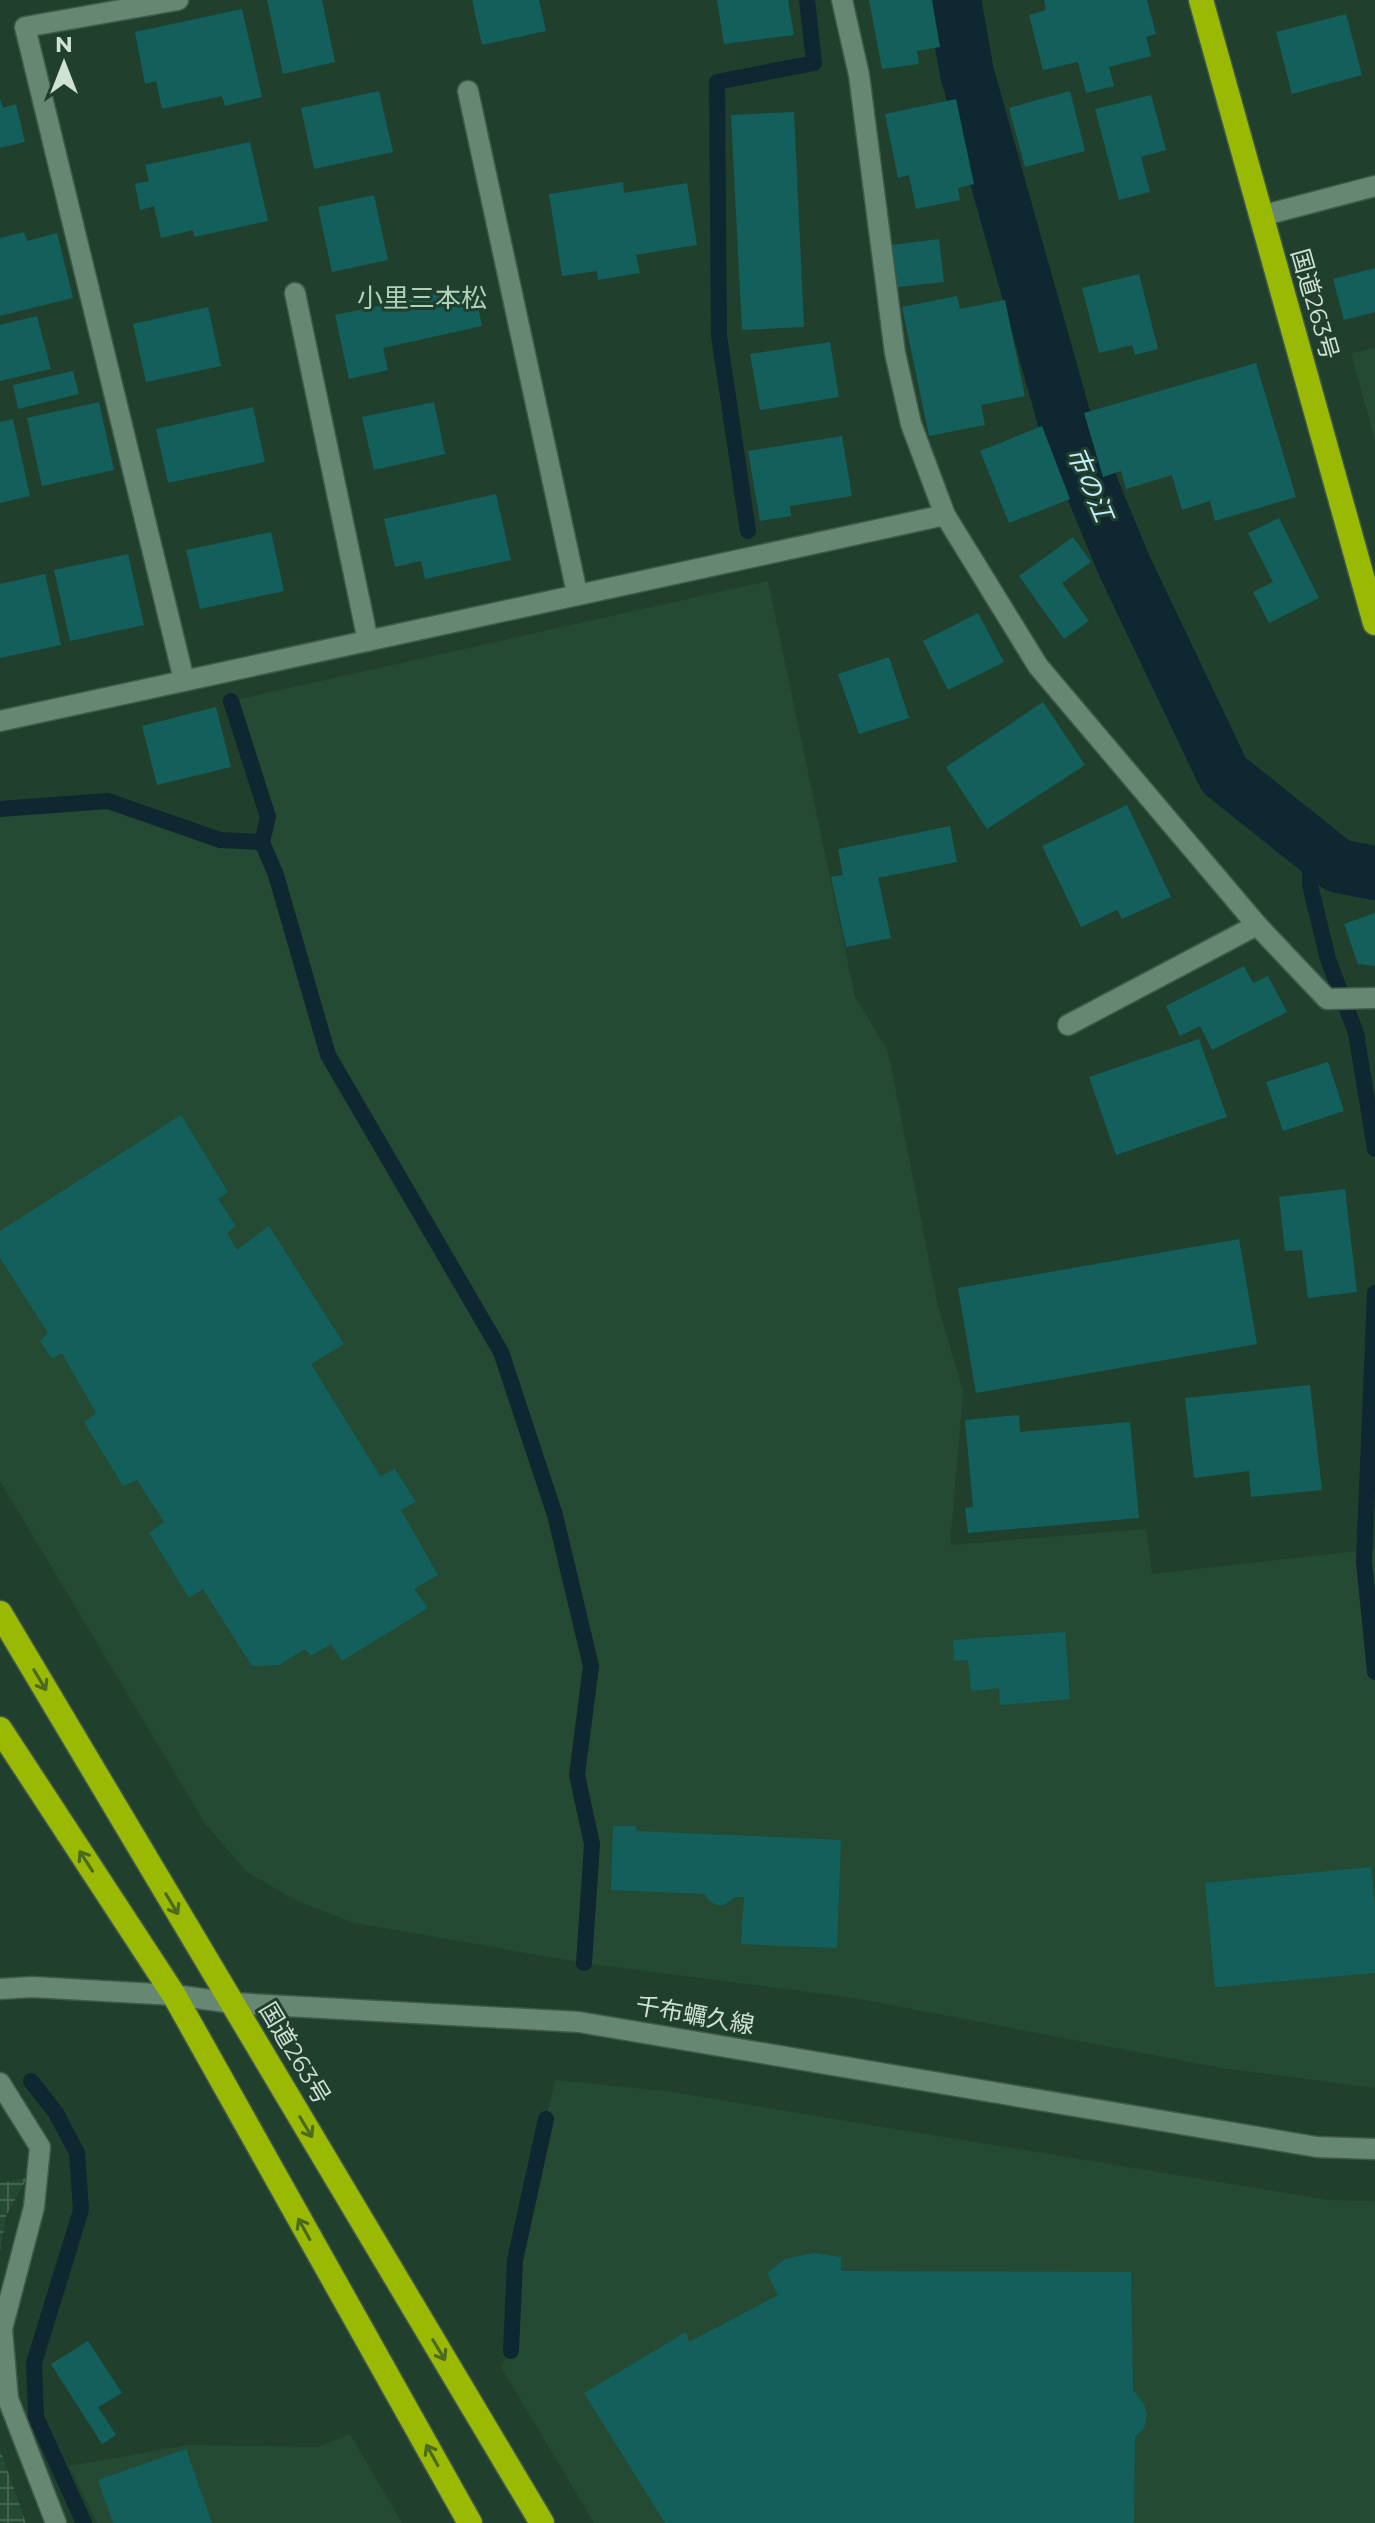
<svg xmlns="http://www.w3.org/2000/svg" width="1375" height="2523" font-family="Montserrat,'Noto Sans JP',sans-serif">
	<defs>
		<pattern id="industrial-grid" width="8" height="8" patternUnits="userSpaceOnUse" patternTransform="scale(2)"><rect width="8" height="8" fill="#244a33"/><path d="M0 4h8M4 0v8" fill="none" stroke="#436450"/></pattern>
	</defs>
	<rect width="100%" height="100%" fill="#213f2d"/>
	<g fill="#244a33">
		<polygon points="1375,348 1375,441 1351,353"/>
		<polygon points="768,581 855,997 888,1051 938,1306 963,1391 950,1545 1146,1529 1152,1574 1375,1549 1375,2088 1221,2068 854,1998 584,1963 355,1923 299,1902 247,1872 206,1825 0,1481 0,809 108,801 220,840 261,842 268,817 231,701"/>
		<polygon points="555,2080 665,2091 1329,2200 1375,2201 1375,2523 594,2523 501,2367 511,2351 515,2260"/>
		<polygon points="350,2434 402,2523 97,2523 69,2466 188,2445 318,2447"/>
	</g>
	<g fill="url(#industrial-grid)">
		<polygon points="27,2178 6,2216 0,2252 0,2183"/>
		<polygon points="0,2449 15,2492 26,2523 0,2523"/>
	</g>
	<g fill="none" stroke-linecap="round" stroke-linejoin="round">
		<g stroke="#0f2731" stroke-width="16">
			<polyline points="748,531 719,336 717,82 814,63 807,0"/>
			<polyline points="231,701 268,817 262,842 276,875 328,1055 501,1352 555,1515 591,1666 577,1775 592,1844 584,1963"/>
			<polyline points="0,809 108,801 220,840 262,842"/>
			<polyline points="1310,844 1310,885 1328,959 1356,1033 1375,1149"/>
			<polyline points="1375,1293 1364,1562 1375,1672"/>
			<polyline points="31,2081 56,2113 77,2153 81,2210 34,2363 36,2417 84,2523"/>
			<polyline points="511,2351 515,2260 546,2119"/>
		</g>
		<polyline stroke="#0f2731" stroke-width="54" points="954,0 967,73 1066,425 1124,565 1224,775 1338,866 1375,873"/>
	</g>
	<g fill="#135f5c">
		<polygon points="267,0 322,0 335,62 283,74"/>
		<polygon points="472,0 539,0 546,31 482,45"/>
		<polygon points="717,0 788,0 794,35 724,44"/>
		<polygon points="869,0 932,0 940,47 917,51 919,64 882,69"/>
		<polygon points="1044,0 1147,0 1156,34 1146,37 1151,56 1109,67 1114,86 1086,93 1078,62 1043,70 1029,15 1046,10"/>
		<polygon points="242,9 262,97 225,106 222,96 162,109 156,81 145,84 135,32"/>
		<polygon points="1346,14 1362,75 1292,94 1276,32"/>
		<polygon points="379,91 393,152 314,169 301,108"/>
		<polygon points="1070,91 1085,151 1025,167 1009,108"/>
		<polygon points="1151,95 1166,150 1141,157 1150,192 1119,200 1095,109"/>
		<polygon points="0,98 3,108 16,104 25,142 0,148"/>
		<polygon points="956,99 974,184 958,188 960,200 916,209 909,175 898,178 885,114"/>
		<polygon points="794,112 804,327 742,330 731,115"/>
		<polygon points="250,142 268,221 194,237 193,230 161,238 154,206 140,210 135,184 149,181 145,165"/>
		<polygon points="623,182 624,193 687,183 697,245 636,255 640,273 598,280 597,271 562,276 549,194"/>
		<polygon points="374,195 388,260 332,272 318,207"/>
		<polygon points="24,232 27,241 57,233 73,298 0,316 0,238"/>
		<polygon points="939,239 944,282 898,287 892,245"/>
		<polygon points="1375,268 1375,312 1344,320 1333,279"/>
		<polygon points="1139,274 1158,349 1135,355 1132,345 1099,353 1082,288"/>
		<polygon points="474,286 482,326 383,348 388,370 349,379 335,315"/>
		<polygon points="957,296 960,309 1005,300 1025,396 981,405 985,425 929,436 902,307"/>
		<polygon points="208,307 221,366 146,382 133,324"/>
		<polygon points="37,316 51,369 0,381 0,325"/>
		<polygon points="830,342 839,397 760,410 750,354"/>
		<polygon points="1256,363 1296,497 1215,521 1210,501 1182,510 1172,475 1126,489 1121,471 1103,477 1084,413"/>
		<polygon points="73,371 79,394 18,409 13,385"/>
		<polygon points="99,402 114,470 42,486 27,418"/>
		<polygon points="434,402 445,454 374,470 362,417"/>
		<polygon points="253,407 265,462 168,483 156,429"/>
		<polygon points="13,419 30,496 0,503 0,422"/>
		<polygon points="1042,426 1070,499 1009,523 980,451"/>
		<polygon points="842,436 852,496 790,506 791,516 760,521 748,451"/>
		<polygon points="496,494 511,560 425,579 421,561 395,567 384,519"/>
		<polygon points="1279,518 1319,598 1269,623 1253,592 1273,582 1248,533"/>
		<polygon points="271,532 284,591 200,609 186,550"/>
		<polygon points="1073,537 1091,562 1062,583 1089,621 1064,639 1019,576"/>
		<polygon points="128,554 144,625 70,641 54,570"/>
		<polygon points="45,574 61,645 0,658 0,584"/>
		<polygon points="978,613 1004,662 948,690 923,641"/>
		<polygon points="889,657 909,718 859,734 838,674"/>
		<polygon points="1043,702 1085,765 987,829 946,767"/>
		<polygon points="216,707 231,767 157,785 142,726"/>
		<polygon points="1127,805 1171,897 1122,919 1117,910 1081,927 1042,846"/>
		<polygon points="950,826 957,862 878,878 891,938 846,947 831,877 843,875 838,849"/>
		<polygon points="1375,913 1375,966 1358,964 1344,924"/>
		<polygon points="1244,966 1253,983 1268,976 1287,1012 1212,1050 1200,1026 1180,1036 1166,1006"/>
		<polygon points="1199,1039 1227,1117 1116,1155 1089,1077"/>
		<polygon points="1328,1062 1344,1111 1283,1131 1266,1082"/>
		<polygon points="181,1115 228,1192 218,1199 236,1226 227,1233 237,1250 269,1226 344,1344 311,1364 380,1476 395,1469 416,1502 401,1510 438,1575 414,1589 428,1608 342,1661 331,1644 311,1656 305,1649 279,1665 252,1666 203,1589 189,1598 149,1533 164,1522 137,1480 123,1486 84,1422 96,1413 62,1353 52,1359 40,1341 48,1333 0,1258 0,1231"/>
		<polygon points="1345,1189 1357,1292 1308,1298 1302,1250 1285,1251 1279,1197"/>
		<polygon points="1239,1239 1257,1344 976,1393 958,1288"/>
		<polygon points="1310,1385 1322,1490 1251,1497 1249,1471 1194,1478 1185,1398"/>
		<polygon points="1019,1415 1020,1432 1130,1422 1139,1518 968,1533 965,1508 973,1507 965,1420"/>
		<polygon points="1065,1632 1070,1699 1000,1705 999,1688 971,1691 968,1660 954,1661 953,1640"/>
		<polygon points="613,1826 636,1826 636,1831 841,1840 837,1948 741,1944 744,1897 735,1897 724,1905 716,1905 708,1900 705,1894 611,1890"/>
		<polygon points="1371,1867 1375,1906 1375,1973 1215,1987 1205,1883"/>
		<polygon points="814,2253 841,2257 841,2271 1131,2272 1133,2390 1144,2404 1147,2415 1144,2428 1135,2437 1134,2523 665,2523 584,2393 686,2332 689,2342 778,2295 767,2273 785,2259"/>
		<polygon points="88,2341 122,2393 98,2407 116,2435 102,2444 51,2364"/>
		<polygon points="186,2449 212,2523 113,2523 98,2480"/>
	</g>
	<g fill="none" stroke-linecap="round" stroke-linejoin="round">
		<g stroke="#3f5a4b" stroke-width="23">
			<g id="minor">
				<polyline points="178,0 25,27 184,680"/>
				<polyline points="842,0 859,75 895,353 911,424 945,515 1038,666 1257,925 1327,999 1375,998"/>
				<polyline points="468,91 577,593"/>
				<polyline points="1261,216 1375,186"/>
				<polyline points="295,293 368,641"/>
				<polyline points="0,721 945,515"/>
				<polyline points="1068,1025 1257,925"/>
				<polyline points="0,1989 32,1987 174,1995 233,2003 579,2022 1317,2147 1375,2149"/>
				<polyline points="0,2083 40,2147 34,2207 2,2329 8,2399 56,2523"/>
			</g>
		</g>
		<g stroke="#3f5a4b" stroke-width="27">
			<g id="highway">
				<polyline points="1201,0 1375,623"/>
				<polyline points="0,1613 542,2523"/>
				<polyline points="0,1729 174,1995 470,2523"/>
			</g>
		</g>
		<use href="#minor" stroke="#668771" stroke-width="20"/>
		<use href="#highway" stroke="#9ab902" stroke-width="24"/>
	</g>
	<defs><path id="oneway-shaft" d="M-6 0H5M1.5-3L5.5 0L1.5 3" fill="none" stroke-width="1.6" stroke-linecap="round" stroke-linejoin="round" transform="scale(2)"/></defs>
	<g stroke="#4b6a1e">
		<use href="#oneway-shaft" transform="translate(40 1680) rotate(59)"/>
		<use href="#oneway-shaft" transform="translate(86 1861) rotate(-123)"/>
		<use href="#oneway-shaft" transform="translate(172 1904) rotate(59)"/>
		<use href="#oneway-shaft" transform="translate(306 2127) rotate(59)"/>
		<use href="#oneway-shaft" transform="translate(304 2229) rotate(-119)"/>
		<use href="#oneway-shaft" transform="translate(439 2350) rotate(59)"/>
		<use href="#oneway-shaft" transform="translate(432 2455) rotate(-119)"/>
	</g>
	<g text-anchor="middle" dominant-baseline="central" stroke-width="6" stroke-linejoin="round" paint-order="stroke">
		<g font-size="24" fill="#cfe1d5" stroke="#213f2d">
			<text transform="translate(1315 304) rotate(74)">国道263号</text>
			<text transform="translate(695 2015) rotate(10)">千布蠣久線</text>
			<text transform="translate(295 2053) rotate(59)">国道263号</text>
		</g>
		<g font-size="26" fill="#afd2bb" stroke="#213f2d">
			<text x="422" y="298">小里三本松</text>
		</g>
		<g font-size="26" font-style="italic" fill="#c2eafb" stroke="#213f2d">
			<text transform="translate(1090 484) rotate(67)">市の江</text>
		</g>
	</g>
	<g transform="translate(64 64)" stroke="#213f2d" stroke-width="6" paint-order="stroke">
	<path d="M0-6L14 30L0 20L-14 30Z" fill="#cfe1d5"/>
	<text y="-12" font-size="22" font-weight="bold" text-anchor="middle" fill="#cfe1d5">N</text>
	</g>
</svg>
